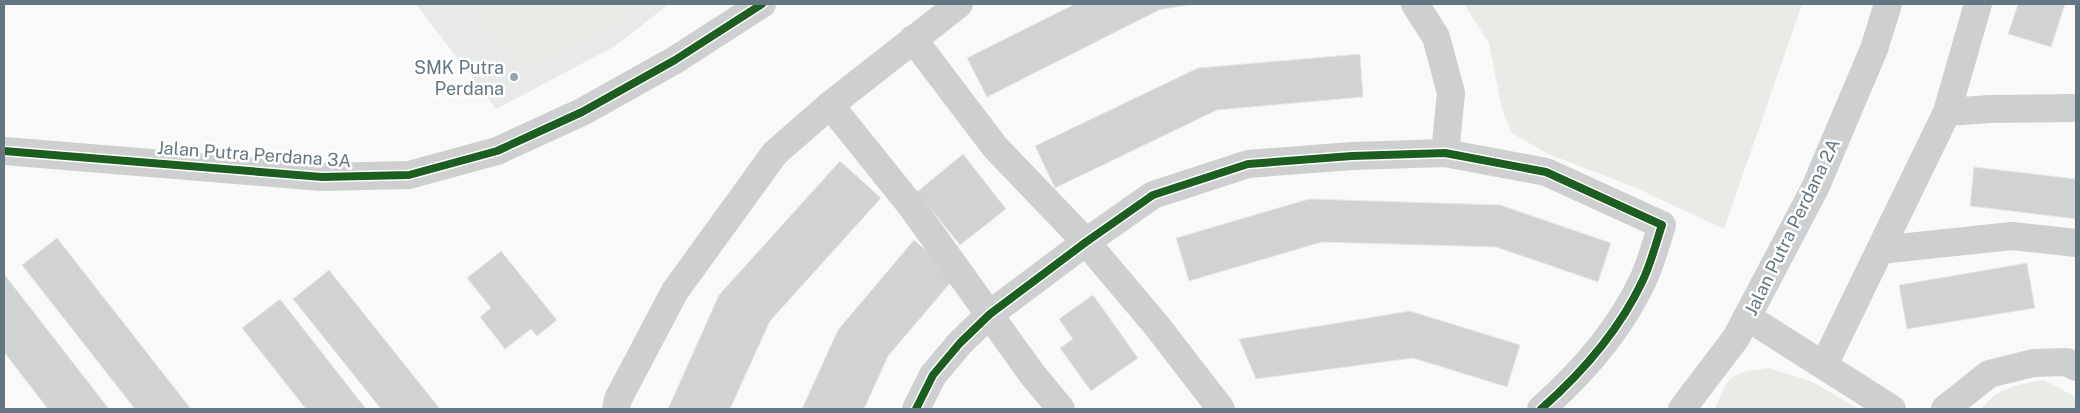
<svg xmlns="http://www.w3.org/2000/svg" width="2080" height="413" font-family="'Public Sans',sans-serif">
	<rect width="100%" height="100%" fill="#f9f9f9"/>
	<polygon fill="#e8e9e9" points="416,4 669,4 615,46 496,109"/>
	<g fill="#e8ebe6">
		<polygon points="467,4 642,4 627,16 519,71"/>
		<polygon points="1464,4 1802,4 1724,229 1634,187 1548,154 1512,133 1502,110 1489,43"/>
		<path d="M1768,368l43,13 48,28h-144c15,-35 15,-36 53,-41z"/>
		<path d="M2044,380l28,15 4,5v9h-94c14,-22 38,-25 62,-29z"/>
	</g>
	<g fill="#d0d2d3" stroke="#e8e8e8">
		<polygon points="1075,4 1193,4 1159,10 987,97 967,58"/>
		<polygon points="2018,4 2065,4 2051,47 2008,34"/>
		<polygon points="1360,54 1363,97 1217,110 1055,188 1035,146 1198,68"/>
		<polygon points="963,154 1006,209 960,245 917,192"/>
		<polygon points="840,161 881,198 770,321 730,409 668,409 719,295"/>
		<polygon points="1974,167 2076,179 2076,219 1970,206"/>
		<polygon points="1309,199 1500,205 1611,243 1598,282 1496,247 1322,242 1189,281 1176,238"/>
		<polygon points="57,238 191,409 135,409 22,265"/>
		<polygon points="914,240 956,276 888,356 864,409 802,409 838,330"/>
		<polygon points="501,251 557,320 537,336 531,329 505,349 480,317 491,308 467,278"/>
		<polygon points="2027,263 2035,308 1907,329 1899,285"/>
		<polygon points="329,270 440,409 381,409 293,299"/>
		<polygon points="4,274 109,409 48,409 4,352"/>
		<polygon points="1093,295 1138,358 1091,391 1060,348 1073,339 1059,319"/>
		<polygon points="280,299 366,409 306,409 242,328"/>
		<polygon points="1410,311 1520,345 1507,387 1413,358 1256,379 1239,339"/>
	</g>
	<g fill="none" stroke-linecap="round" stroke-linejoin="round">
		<g stroke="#cecfd0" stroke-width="28">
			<polyline points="1415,4 1436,37 1451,93 1445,153"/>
			<polyline points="913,39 995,147 1086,242 1157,326 1221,409"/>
			<polyline points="830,105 912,207 1032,374 1061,409"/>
			<polyline points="1947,112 1990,109 2076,108"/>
			<polyline points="4,151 322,177 409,175 497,151 582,112 675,60 762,4"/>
			<polyline points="1880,250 2012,236 2076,243"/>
			<polyline points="1747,317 1892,409"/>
			<polyline points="1824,365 1947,112 1978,4"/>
			<polyline points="616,409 618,399 675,291 775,153 830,105 959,4"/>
			<path d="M916,409l17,-34 27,-32 30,-29 96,-72 67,-47 95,-31 104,-8 93,-3 101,19 116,53c-6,18 -11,38 -19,55 -23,49 -61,93 -102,129"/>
			<polyline points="1682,409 1736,338 1815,188 1874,49 1888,4"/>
			<polyline points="1945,409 1989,374 2033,363 2067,362 2076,367"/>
		</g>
		<g stroke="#fff" stroke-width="11">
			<g id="cycleway">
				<polyline points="4,151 322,177 409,175 497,151 582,112 675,60 762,4"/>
				<path d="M916,409l17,-34 27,-32 30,-29 96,-72 67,-47 95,-31 104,-8 93,-3 101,19 116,53c-6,18 -11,38 -19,55 -23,49 -61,93 -102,129"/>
			</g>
		</g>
		<use href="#cycleway" stroke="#1b5e20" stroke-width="8"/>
	</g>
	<circle fill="#99a4ac" stroke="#fff" stroke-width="2" cx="514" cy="77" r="5"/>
	<g text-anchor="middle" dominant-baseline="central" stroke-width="5" stroke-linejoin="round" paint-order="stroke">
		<g font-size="18" fill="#657683" stroke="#fff" text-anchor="end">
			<text x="504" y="67">SMK Putra<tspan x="504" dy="21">Perdana</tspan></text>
		</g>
		<g font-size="18" fill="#657683" stroke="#fff">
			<text transform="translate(254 154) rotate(4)">Jalan Putra Perdana 3A</text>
			<text transform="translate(1792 227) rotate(-64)">Jalan Putra Perdana 2A</text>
		</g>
	</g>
	<rect width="2080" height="413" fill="none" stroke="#657683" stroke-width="10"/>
</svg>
